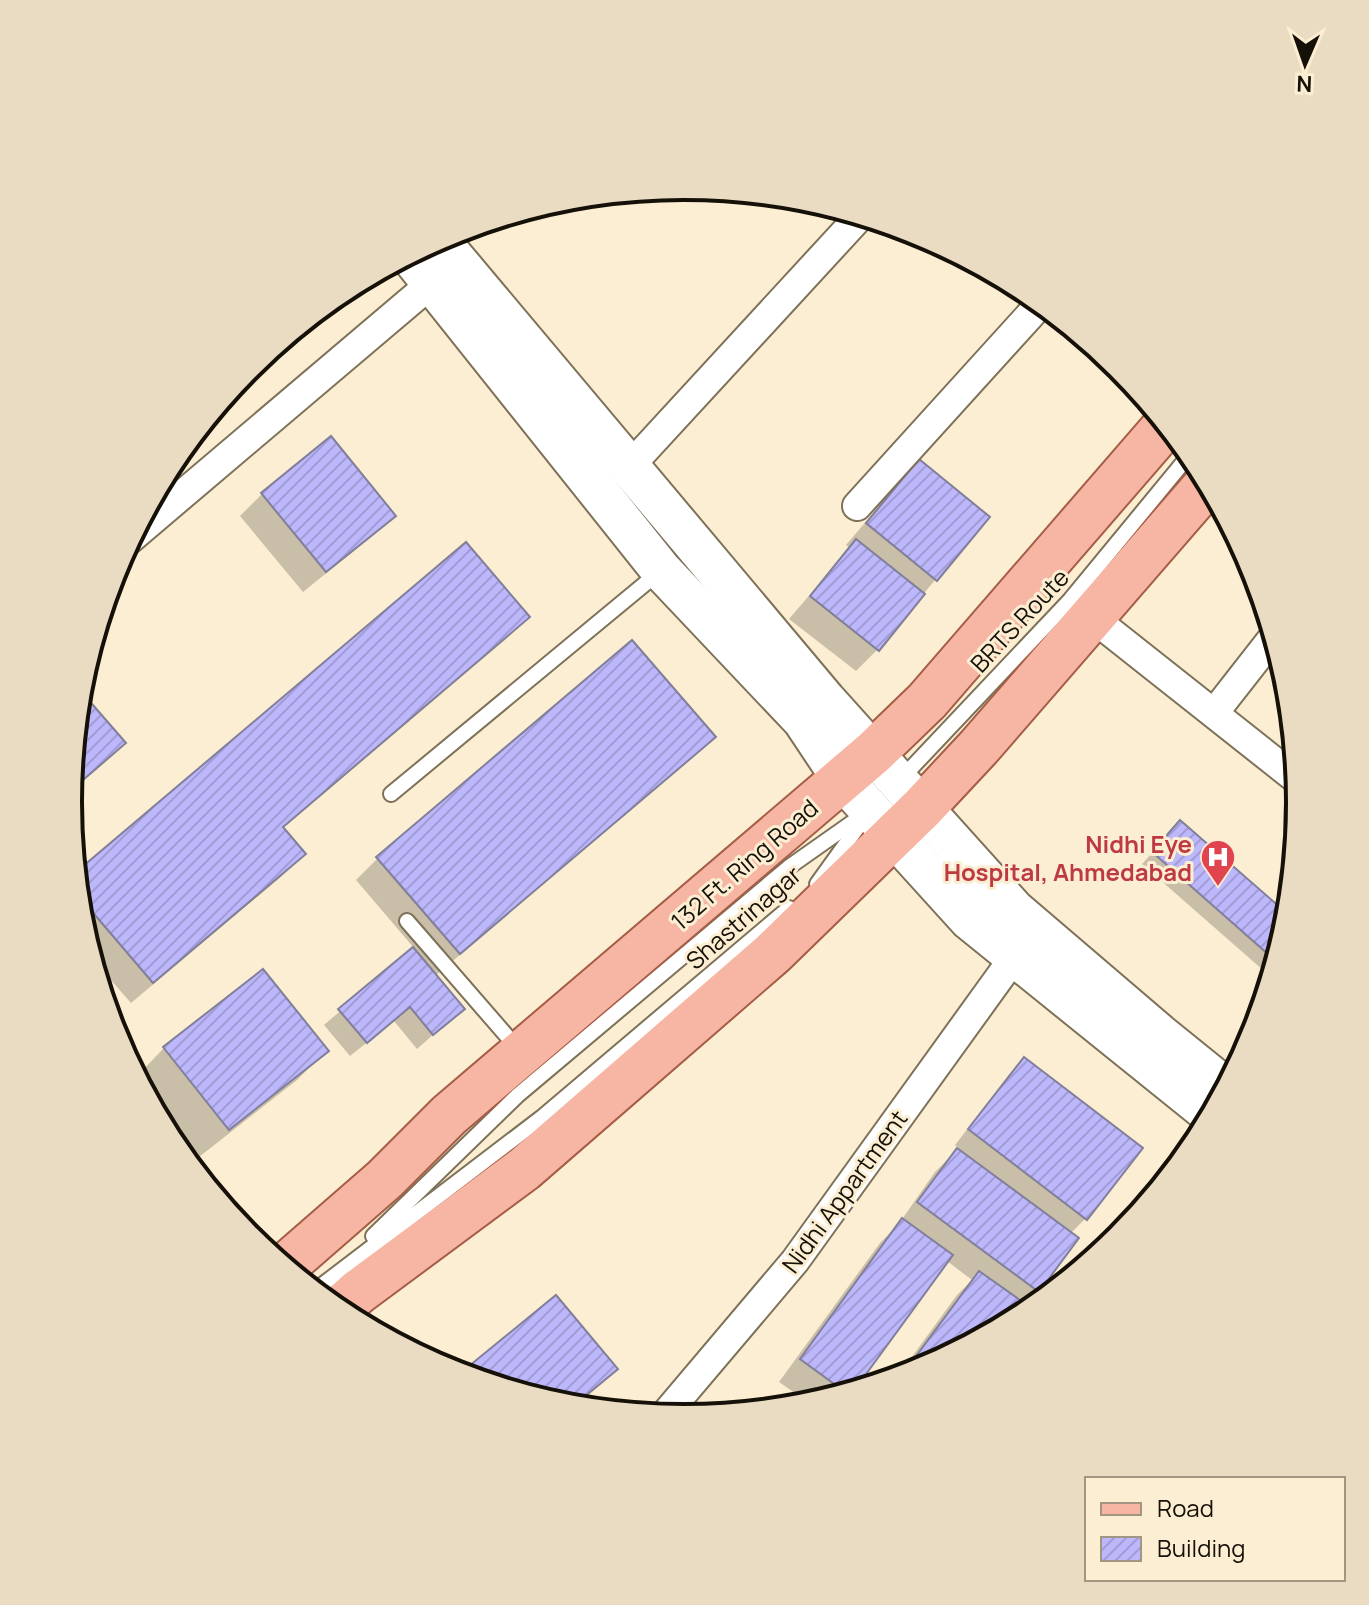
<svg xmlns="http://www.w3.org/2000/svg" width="1369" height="1605" font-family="Manrope,sans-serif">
	<defs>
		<pattern id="building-hatch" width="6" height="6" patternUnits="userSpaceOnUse" patternTransform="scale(2)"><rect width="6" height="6" fill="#bdb7fc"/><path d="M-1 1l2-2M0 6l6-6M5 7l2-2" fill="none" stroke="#a29cd6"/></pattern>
	</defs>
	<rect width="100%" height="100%" fill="#fceed2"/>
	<g fill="#0003">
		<polygon points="919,462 935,580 877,650 856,671 789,619 850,548 846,545 898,484"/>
		<polygon points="262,494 393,516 371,537 303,592 240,516"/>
		<polygon points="466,545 527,617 506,639 282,829 303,854 282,876 131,1003 90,956 80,922 75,876"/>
		<polygon points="713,737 692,758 435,976 462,1009 417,1049 394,1021 350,1056 324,1025 414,948 356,880 377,859"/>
		<polygon points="1180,823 1290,918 1272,978 1142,864"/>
		<polygon points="164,1048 326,1051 297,1080 199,1157 136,1077"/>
		<polygon points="1024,1059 1086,1218 1070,1234 1038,1291 1023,1305 1018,1320 920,1372 895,1380 957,1295 972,1280 947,1261 850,1393 812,1405 779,1382 880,1243 898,1225 935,1172 959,1148 955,1145 1009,1075"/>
		<polygon points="615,1369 575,1408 460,1376"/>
	</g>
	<g fill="url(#building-hatch)" stroke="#817f9a" stroke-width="2">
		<polygon points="331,436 396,516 326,572 261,493"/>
		<polygon points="919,459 990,517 937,581 866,523"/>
		<polygon points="856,539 925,594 879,651 810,596"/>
		<polygon points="466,542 530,617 283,827 306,854 153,983 77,894 75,873"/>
		<polygon points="632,640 716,737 460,954 376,857"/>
		<polygon points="79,689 126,743 69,792"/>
		<polygon points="1180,820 1290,916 1277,962 1152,852"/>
		<polygon points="413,947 465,1009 433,1035 410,1007 367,1043 338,1009"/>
		<polygon points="263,969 329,1051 229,1130 163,1047"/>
		<polygon points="1024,1057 1143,1148 1087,1220 968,1129"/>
		<polygon points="957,1148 1079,1238 1039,1292 917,1202"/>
		<polygon points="902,1218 953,1255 853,1392 848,1394 800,1359"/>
		<polygon points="979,1271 1030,1307 1022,1318 920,1372 900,1378"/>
		<polygon points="556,1295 618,1369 571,1408 458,1375"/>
	</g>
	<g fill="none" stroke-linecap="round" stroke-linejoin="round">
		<g stroke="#7d7158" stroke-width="18">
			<g id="lane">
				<polyline points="899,781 1070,600 1191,453"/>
				<polyline points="391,794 658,573"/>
				<polyline points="817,884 868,813"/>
				<polyline points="407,921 519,1050"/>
				<polyline points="373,1236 518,1095 789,867 860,817"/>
				<polyline points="313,1292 541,1118 789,908"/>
			</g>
		</g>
		<g stroke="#7d7158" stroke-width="32">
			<g id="street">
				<polyline points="629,467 861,215"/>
				<polyline points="857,506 1042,302"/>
				<polyline points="130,539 433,282"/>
				<polyline points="1093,618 1299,781"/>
				<polyline points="1214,713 1275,635"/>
				<polyline points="663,1417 795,1261 1015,956"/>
			</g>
		</g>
		<g stroke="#7d7158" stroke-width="44">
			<g id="secondary">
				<polyline points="438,239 826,701 1014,910 1159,1034 1227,1089"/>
				<polyline points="409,254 661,570 803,720 843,780 970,920 1213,1116"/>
			</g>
		</g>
		<g stroke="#a55d46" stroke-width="48">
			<g id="primary">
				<polyline points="284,1267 385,1179 449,1115 873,753 927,701 1167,424"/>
				<polyline points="337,1311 358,1292 524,1169 773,953 922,808 979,747 1209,482"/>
			</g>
		</g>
		<use href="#lane" stroke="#fff" stroke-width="14"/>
		<use href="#street" stroke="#fff" stroke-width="28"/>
		<use href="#secondary" stroke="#fff" stroke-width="40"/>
		<use href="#primary" stroke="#f7b6a4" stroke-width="44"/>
	</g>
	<defs>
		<g id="hospital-pin" transform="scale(1.8)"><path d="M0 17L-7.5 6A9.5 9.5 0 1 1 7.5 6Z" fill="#e0444e" stroke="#fceed2"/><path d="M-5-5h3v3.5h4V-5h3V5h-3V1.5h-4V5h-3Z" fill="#fff"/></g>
	</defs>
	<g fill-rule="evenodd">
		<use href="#hospital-pin" x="1218" y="857"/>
	</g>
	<g text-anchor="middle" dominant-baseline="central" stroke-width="6" stroke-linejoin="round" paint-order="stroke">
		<g font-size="24" fill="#161108" stroke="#fceed2">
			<text transform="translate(1019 620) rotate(-47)">BRTS Route</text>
			<text transform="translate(744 864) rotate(-41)">132 Ft. Ring Road</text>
			<text transform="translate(743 917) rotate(-41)">Shastrinagar</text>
			<text transform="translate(844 1191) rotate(-54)">Nidhi Appartment</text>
		</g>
		<g font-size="24" font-weight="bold" fill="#be3a42" stroke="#fceed2" text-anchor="end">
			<text x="1192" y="843">Nidhi Eye<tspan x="1192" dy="28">Hospital, Ahmedabad</tspan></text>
		</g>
	</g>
	<path d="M0 0H1369V1605H0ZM82 802a602 602 0 1 1 1204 0a602 602 0 1 1-1204 0Z" fill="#eadcc2" fill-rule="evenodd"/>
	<path fill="none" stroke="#161108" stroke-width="4" d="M82 802a602 602 0 1 1 1204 0a602 602 0 1 1-1204 0Z"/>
	<rect x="1085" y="1477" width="260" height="104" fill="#fceed2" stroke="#a09681" stroke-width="2"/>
	<rect x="1101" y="1503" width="40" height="12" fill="#f7b6a4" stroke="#a09681" stroke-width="2"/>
	<text x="1157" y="1517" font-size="24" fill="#161108">Road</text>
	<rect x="1101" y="1537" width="40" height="24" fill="url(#building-hatch)" stroke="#a09681" stroke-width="2"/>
	<text x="1157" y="1557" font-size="24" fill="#161108">Building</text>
	<g transform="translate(1305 64) rotate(182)" stroke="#fceed2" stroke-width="6" paint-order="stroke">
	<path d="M0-6L14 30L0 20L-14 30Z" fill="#161108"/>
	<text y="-12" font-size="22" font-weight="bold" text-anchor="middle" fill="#161108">N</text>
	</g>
</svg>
